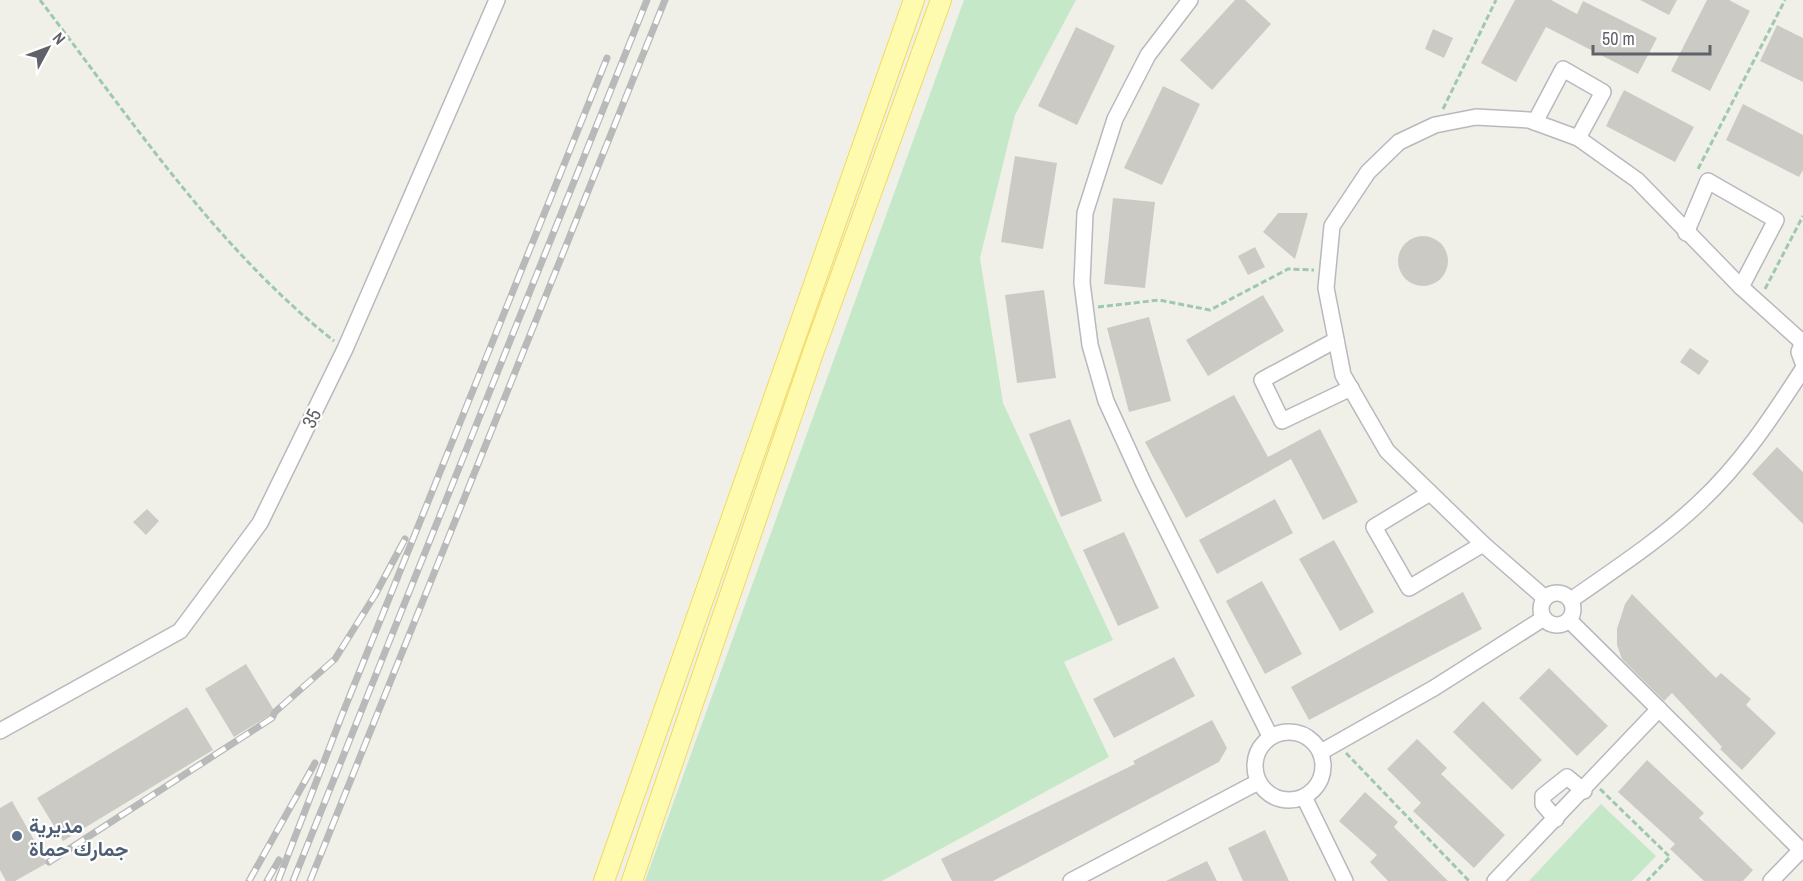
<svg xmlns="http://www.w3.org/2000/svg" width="1803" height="881" font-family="'Archivo Narrow',Vazirmatn,sans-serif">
	<rect width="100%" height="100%" fill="#f1f0e8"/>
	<g fill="#c5e8c9">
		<polygon points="964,0 1076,0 1015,115 980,258 1003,403 1113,640 1064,662 1109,757 882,881 645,881"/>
		<polygon points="1601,804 1656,856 1632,881 1529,881"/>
	</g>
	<g fill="#cccac5">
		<polygon points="1235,0 1245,0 1271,24 1212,90 1180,60"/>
		<polygon points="1515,0 1551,0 1577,14 1583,1 1657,38 1638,74 1546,27 1516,82 1481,63"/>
		<polygon points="1640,0 1677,0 1669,15"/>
		<polygon points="1707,0 1729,0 1750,11 1710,91 1671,71"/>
		<polygon points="1777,25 1803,38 1803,82 1760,61"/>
		<polygon points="1076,27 1115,46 1077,125 1038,106"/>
		<polygon points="1433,29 1453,38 1444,58 1425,49"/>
		<polygon points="1163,86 1200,104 1162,185 1124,168"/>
		<polygon points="1624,90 1694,127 1675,162 1606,126"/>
		<polygon points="1743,104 1803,135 1803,170 1799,177 1726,140"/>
		<polygon points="1015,156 1057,163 1043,249 1001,242"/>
		<polygon points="1113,198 1155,202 1145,288 1104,284"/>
		<polygon points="1278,213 1308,213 1295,259 1263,232"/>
		<circle cx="1423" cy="261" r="25"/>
		<polygon points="1255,247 1265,267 1248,275 1238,256"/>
		<polygon points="1044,290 1056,378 1017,383 1005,295"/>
		<polygon points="1263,295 1284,331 1208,376 1186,340"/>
		<polygon points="1149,317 1171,401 1129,412 1107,328"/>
		<polygon points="1690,348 1709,361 1699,375 1680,362"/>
		<polygon points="1234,395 1268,457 1320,429 1358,502 1323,520 1291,459 1186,518 1145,442"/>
		<polygon points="1070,419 1102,501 1061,517 1029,434"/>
		<polygon points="1777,447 1803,472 1803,524 1752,474"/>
		<polygon points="1275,499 1293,533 1217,574 1199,540"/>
		<polygon points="147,509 159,521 146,535 133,522"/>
		<polygon points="1124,532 1159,608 1118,626 1083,550"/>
		<polygon points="1334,540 1374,612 1340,631 1299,559"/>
		<polygon points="1262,581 1302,654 1265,674 1226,601"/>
		<polygon points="1463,592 1482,629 1309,720 1291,687"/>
		<polygon points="1632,594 1716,678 1721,673 1751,699 1746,705 1776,733 1742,770 1720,749 1722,747 1672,693 1664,701 1622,659 1617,645 1617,629 1625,604"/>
		<polygon points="1174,657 1195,696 1114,738 1093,699"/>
		<polygon points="246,664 275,712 234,737 205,689"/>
		<polygon points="1549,668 1608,726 1577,756 1519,698"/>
		<polygon points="1483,701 1542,760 1512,790 1453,732"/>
		<polygon points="187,707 213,750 63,841 37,798"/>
		<polygon points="1212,720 1227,748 1219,762 993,881 952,881 941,859 1135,764 1133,761"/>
		<polygon points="1417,739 1447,768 1441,774 1505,835 1474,868 1413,811 1421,803 1387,769"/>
		<polygon points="1647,760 1704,813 1699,818 1753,870 1743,881 1704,881 1670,849 1675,844 1618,792"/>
		<polygon points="1365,792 1398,822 1394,827 1448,881 1388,881 1370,862 1377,855 1339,821"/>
		<polygon points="12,801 47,863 15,881 6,881 0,870 0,808"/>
		<polygon points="1265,830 1289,881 1243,881 1228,848"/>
		<polygon points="1207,861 1217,881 1166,881"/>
	</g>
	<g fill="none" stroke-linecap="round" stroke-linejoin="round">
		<g stroke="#b8b9be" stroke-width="18">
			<g id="minor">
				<polyline points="1190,0 1148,55 1115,119 1085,213 1082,283 1090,345 1106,401 1143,482 1270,736"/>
				<polyline points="1535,122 1563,69 1603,92 1578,138"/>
				<polyline points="1686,233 1708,181 1776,220 1741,287"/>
				<polyline points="1336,340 1262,380 1282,421 1351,388"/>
				<polyline points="1803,341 1799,352 1803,363"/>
				<polyline points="1430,493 1374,527 1409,588 1483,544"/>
				<circle cx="1557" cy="609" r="16"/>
				<polyline points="1545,598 1483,544 1387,451 1343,375 1326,288 1332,226 1368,172 1399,142 1435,125 1476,117 1529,120 1578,138 1637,180 1741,287 1802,342"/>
				<path d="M1571,600c44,-31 89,-60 128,-97 42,-39 73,-86 104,-134"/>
				<polyline points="1569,620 1803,852"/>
				<polyline points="0,731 180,631 260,523 345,349 497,0"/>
				<circle cx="1289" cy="766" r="34"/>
				<polyline points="1321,752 1434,688 1544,618"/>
				<polyline points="1304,797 1345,881"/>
				<polyline points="1556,819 1543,804 1543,796 1567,777 1584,791"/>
				<polyline points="1071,881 1258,782"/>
				<polyline points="1495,881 1659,709"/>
				<polyline points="1771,881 1801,850"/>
			</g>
		</g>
		<g stroke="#f2da5f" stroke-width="22">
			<g id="major">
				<polyline points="604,881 914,0"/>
				<polyline points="632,881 813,353 941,0"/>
			</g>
		</g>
		<g stroke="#9ec9af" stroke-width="3" stroke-dasharray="6 3" stroke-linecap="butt">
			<path d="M40,0c90,118 177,249 294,341"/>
			<polyline points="1443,109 1496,0"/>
			<polyline points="1698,169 1785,0"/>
			<polyline points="1765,289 1803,216"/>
			<polyline points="1098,307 1159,300 1210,310 1288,269 1314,270"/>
			<polyline points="1346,753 1469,881"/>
			<polyline points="1600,789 1670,857 1647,881"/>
		</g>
		<use href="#minor" stroke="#fff" stroke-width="15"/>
		<use href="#major" stroke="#fffbae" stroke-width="20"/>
		<g stroke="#b8b9b9" stroke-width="7">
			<g id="rail">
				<polyline points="49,862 272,718 275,712 335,659 375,595 405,539"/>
				<polyline points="249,881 315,763"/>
				<polyline points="267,881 279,860"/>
				<polyline points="278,881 342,715 607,58"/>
				<polyline points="293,881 647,0"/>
				<polyline points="310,881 665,0"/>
			</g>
		</g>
		<use href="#rail" stroke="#fff" stroke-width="4.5" stroke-dasharray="14" stroke-linecap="butt"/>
	</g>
	<circle fill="#5c6f8a" stroke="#fff" stroke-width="2" cx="17" cy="836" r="6"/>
	<g text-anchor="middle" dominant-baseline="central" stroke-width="4.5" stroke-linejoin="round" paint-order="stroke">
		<g font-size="20" fill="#5f6268" stroke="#fff">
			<text transform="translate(311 418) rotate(-64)">35</text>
		</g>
		<g font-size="20" font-weight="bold" fill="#4e5e75" stroke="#fff" text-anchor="start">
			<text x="29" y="825">مديرية<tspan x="29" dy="23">جمارك حماة</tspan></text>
		</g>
	</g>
	<g transform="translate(48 48) rotate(49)" stroke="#ffffff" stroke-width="4.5" paint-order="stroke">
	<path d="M0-4.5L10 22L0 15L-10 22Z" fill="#5f6268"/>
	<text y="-9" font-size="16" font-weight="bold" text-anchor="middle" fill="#5f6268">N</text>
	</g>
	<path d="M1593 45v9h117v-9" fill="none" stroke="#5f6268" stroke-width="3"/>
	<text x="1602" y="45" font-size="18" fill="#5f6268" stroke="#ffffff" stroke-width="4.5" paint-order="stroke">50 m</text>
</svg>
